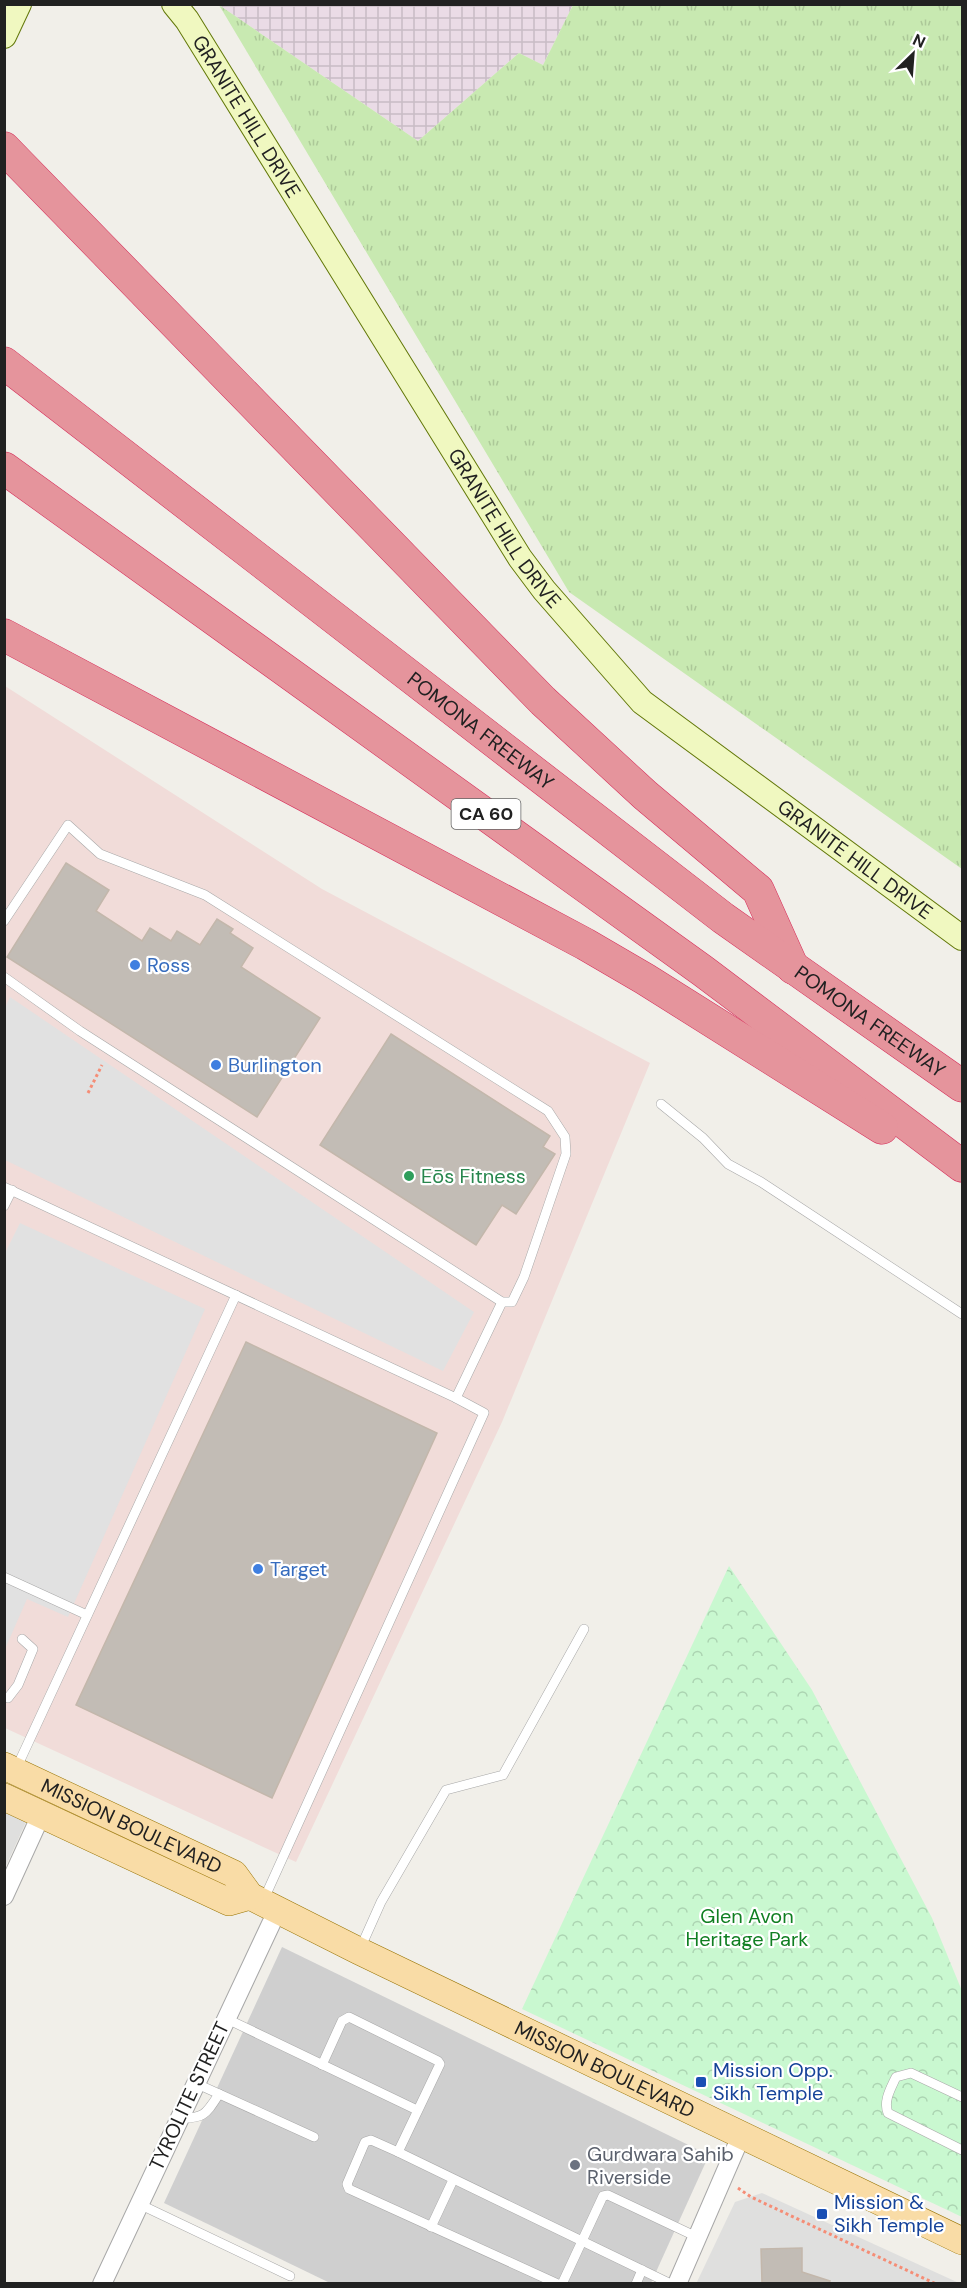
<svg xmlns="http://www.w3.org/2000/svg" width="967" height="2288" font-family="'DM Sans',sans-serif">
	<defs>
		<pattern id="industrial-grid" width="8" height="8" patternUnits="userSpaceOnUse" patternTransform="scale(1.5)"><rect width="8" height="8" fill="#eadbe6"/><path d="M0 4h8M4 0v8" fill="none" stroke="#c8bcc5"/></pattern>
		<pattern id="grass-tufts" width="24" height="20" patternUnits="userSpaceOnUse" patternTransform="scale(1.5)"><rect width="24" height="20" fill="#c8e9b1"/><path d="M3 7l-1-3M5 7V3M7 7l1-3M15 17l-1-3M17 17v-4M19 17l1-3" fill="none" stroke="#acc898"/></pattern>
		<pattern id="park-crowns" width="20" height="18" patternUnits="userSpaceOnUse" patternTransform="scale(1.5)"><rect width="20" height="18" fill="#c9f8d0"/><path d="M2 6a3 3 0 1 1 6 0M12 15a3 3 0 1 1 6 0" fill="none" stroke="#acd4b2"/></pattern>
	</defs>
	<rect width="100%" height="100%" fill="#f1efe9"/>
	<g fill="#dfdfde">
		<polygon points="5,1812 26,1822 5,1868"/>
		<polygon points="762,2193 959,2283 696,2284 735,2202"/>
	</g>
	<polygon fill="#f1dcd9" points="5,686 322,889 650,1063 502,1422 296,1862 5,1728"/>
	<polygon fill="url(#industrial-grid)" points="219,5 573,5 543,65 519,53 418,141"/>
	<polygon fill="#cfcfcf" points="282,1947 709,2155 651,2283 330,2283 164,2203"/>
	<polygon fill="url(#grass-tufts)" points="219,5 418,141 519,53 543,65 573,5 962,5 962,869 569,592"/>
	<polygon fill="url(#park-crowns)" points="729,1566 812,1690 932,1918 962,1991 962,2217 522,2009"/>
	<g fill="#e1e1e1">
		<polygon points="10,997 474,1312 443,1371 5,1160 4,1010"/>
		<polygon points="20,1223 205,1309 68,1617 27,1599 5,1649 4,1255"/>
	</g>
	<g fill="#c2bcb5" stroke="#c3b7ab" stroke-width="1.5">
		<polygon points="66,863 109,890 96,911 142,941 150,928 171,941 177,931 200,945 217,919 233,929 230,933 253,948 241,967 320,1018 257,1117 7,957"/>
		<polygon points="391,1034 550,1136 543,1147 555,1154 516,1214 502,1205 476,1245 320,1145"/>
		<polygon points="246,1342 437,1433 272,1798 76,1705"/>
		<polygon points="802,2248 802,2272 830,2281 829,2283 762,2283 761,2249"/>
	</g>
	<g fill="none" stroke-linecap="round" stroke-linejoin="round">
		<g stroke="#a8a8a8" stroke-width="10">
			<g id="lane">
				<polyline points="4,921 68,825 100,854 205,895 548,1111 565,1137 566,1154 524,1277 512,1302 502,1302 80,1031 4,977"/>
				<polyline points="661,1104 703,1138 728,1164 761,1182 962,1314"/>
				<polyline points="4,1187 456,1398 502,1302"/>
				<polyline points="4,1206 12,1190"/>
				<polyline points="4,1577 87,1615"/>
				<polyline points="4,1697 8,1698 18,1685 33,1649 22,1639"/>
				<polyline points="16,1769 236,1295"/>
				<polyline points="264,1899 484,1413 456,1398"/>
				<polyline points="360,1949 381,1902 446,1790 503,1775 584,1629"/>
				<polyline points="225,2018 417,2110"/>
				<polyline points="322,2065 342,2021 349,2017 438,2061 440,2064 398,2152"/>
				<polyline points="195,2083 314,2137"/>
				<path d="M962,2097l-51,-24 -15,4c-5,11 -13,24 -8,36l74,37"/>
				<path d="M179,2118c25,1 27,-4 40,-24"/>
				<polyline points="139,2204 290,2276"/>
				<polyline points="431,2227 453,2180"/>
				<polyline points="558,2284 349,2189 347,2184 365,2142 371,2140 398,2152 671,2284"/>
				<polyline points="562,2284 603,2196 608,2195 697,2237"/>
				<polyline points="636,2284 642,2270"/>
			</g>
		</g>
		<g stroke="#a8a8a8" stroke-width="20">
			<g id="street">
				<polyline points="4,1896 41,1815"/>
				<polyline points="102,2284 278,1909"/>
				<polyline points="677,2284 741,2136"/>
			</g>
		</g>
		<g stroke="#637809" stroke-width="26">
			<g id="secondary">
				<path id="s1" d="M174,4l13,16 333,538 24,32 98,112 320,236"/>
				<polyline points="4,36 19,4"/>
			</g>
		</g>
		<g stroke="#997505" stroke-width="28">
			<g id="primary">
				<path id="s2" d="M4,1766l230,108 16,22 109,55 603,290"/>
				<polyline points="4,1797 229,1902 250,1896"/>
			</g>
		</g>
		<g stroke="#d62f5b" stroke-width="33">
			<g id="highway">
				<polyline points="4,148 543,701 645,795 758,890 793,968"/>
				<path id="s3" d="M4,363l719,555 239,168"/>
				<polyline points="4,468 703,971 962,1166"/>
				<polyline points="4,635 585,944 645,979 882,1128"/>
			</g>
		</g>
		<g stroke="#f58d76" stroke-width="3" stroke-dasharray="3 3" stroke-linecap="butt">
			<polyline points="88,1093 102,1065"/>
			<polyline points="738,2188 751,2197 936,2284"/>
		</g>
		<use href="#lane" stroke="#fff" stroke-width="9"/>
		<use href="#street" stroke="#fff" stroke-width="18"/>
		<use href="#secondary" stroke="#f0f8c0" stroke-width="24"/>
		<use href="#primary" stroke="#f9dca6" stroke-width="27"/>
		<use href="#highway" stroke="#e5949c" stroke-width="32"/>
	</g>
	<g fill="#3f7fe0" stroke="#fff" stroke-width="2">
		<circle cx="135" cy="965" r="6"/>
		<circle cx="216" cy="1065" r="6"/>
		<circle cx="258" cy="1569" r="6"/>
	</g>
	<circle fill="#2e9e5b" stroke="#fff" stroke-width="2" cx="409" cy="1176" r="6"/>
	<g fill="#1a4fb4" stroke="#fff" stroke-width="2">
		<rect x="695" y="2076" width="12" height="12" rx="3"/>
		<rect x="816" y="2208" width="12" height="12" rx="3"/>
	</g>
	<circle fill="#6b7280" stroke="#fff" stroke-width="2" cx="575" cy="2165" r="6"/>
	<g text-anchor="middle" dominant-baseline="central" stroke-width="4.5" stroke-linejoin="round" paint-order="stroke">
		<rect fill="#fff" stroke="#646464" stroke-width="1.5" x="451.5" y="799" width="69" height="30" rx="4.5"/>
		<g font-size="18" font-weight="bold" fill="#212121">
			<text x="486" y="814">CA 60</text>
		</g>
		<g font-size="20" fill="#212121" stroke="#fff">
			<text stroke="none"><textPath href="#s1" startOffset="134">GRANITE HILL DRIVE</textPath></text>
			<text stroke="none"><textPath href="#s1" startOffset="620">GRANITE HILL DRIVE</textPath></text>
			<text stroke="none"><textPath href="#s3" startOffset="602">POMONA FREEWAY</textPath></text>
			<text stroke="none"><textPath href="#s1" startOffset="1107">GRANITE HILL DRIVE</textPath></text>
			<text stroke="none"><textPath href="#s3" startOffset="1088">POMONA FREEWAY</textPath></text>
			<text stroke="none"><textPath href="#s2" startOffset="141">MISSION BOULEVARD</textPath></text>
			<text stroke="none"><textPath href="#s2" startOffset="676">MISSION BOULEVARD</textPath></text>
			<text transform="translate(189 2096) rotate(-65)">TYROLITE STREET</text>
		</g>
		<g font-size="20" fill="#366cbe" stroke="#fff" text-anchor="start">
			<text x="147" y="965">Ross</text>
			<text x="228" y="1065">Burlington</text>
			<text x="270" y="1569">Target</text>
		</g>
		<g font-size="20" fill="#27864d" stroke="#fff" text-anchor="start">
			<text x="421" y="1176">Eōs Fitness</text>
		</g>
		<g font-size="20" fill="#107f22" stroke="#fff">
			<text x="747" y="1916">Glen Avon<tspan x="747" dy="23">Heritage Park</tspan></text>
		</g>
		<g font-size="20" fill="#164399" stroke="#fff" text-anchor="start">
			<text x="713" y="2070">Mission Opp.<tspan x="713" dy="23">Sikh Temple</tspan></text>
			<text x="834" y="2202">Mission &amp;<tspan x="834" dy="23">Sikh Temple</tspan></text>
		</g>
		<g font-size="20" fill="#5b616d" stroke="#fff" text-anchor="start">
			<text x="587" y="2154">Gurdwara Sahib<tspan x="587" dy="23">Riverside</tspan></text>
		</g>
	</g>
	<rect width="967" height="2288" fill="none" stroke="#212121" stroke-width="12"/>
	<g transform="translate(913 54) rotate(25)" stroke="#ffffff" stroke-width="4.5" paint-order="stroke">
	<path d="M0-4.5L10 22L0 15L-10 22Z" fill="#212121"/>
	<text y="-9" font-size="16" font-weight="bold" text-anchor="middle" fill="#212121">N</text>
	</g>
</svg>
